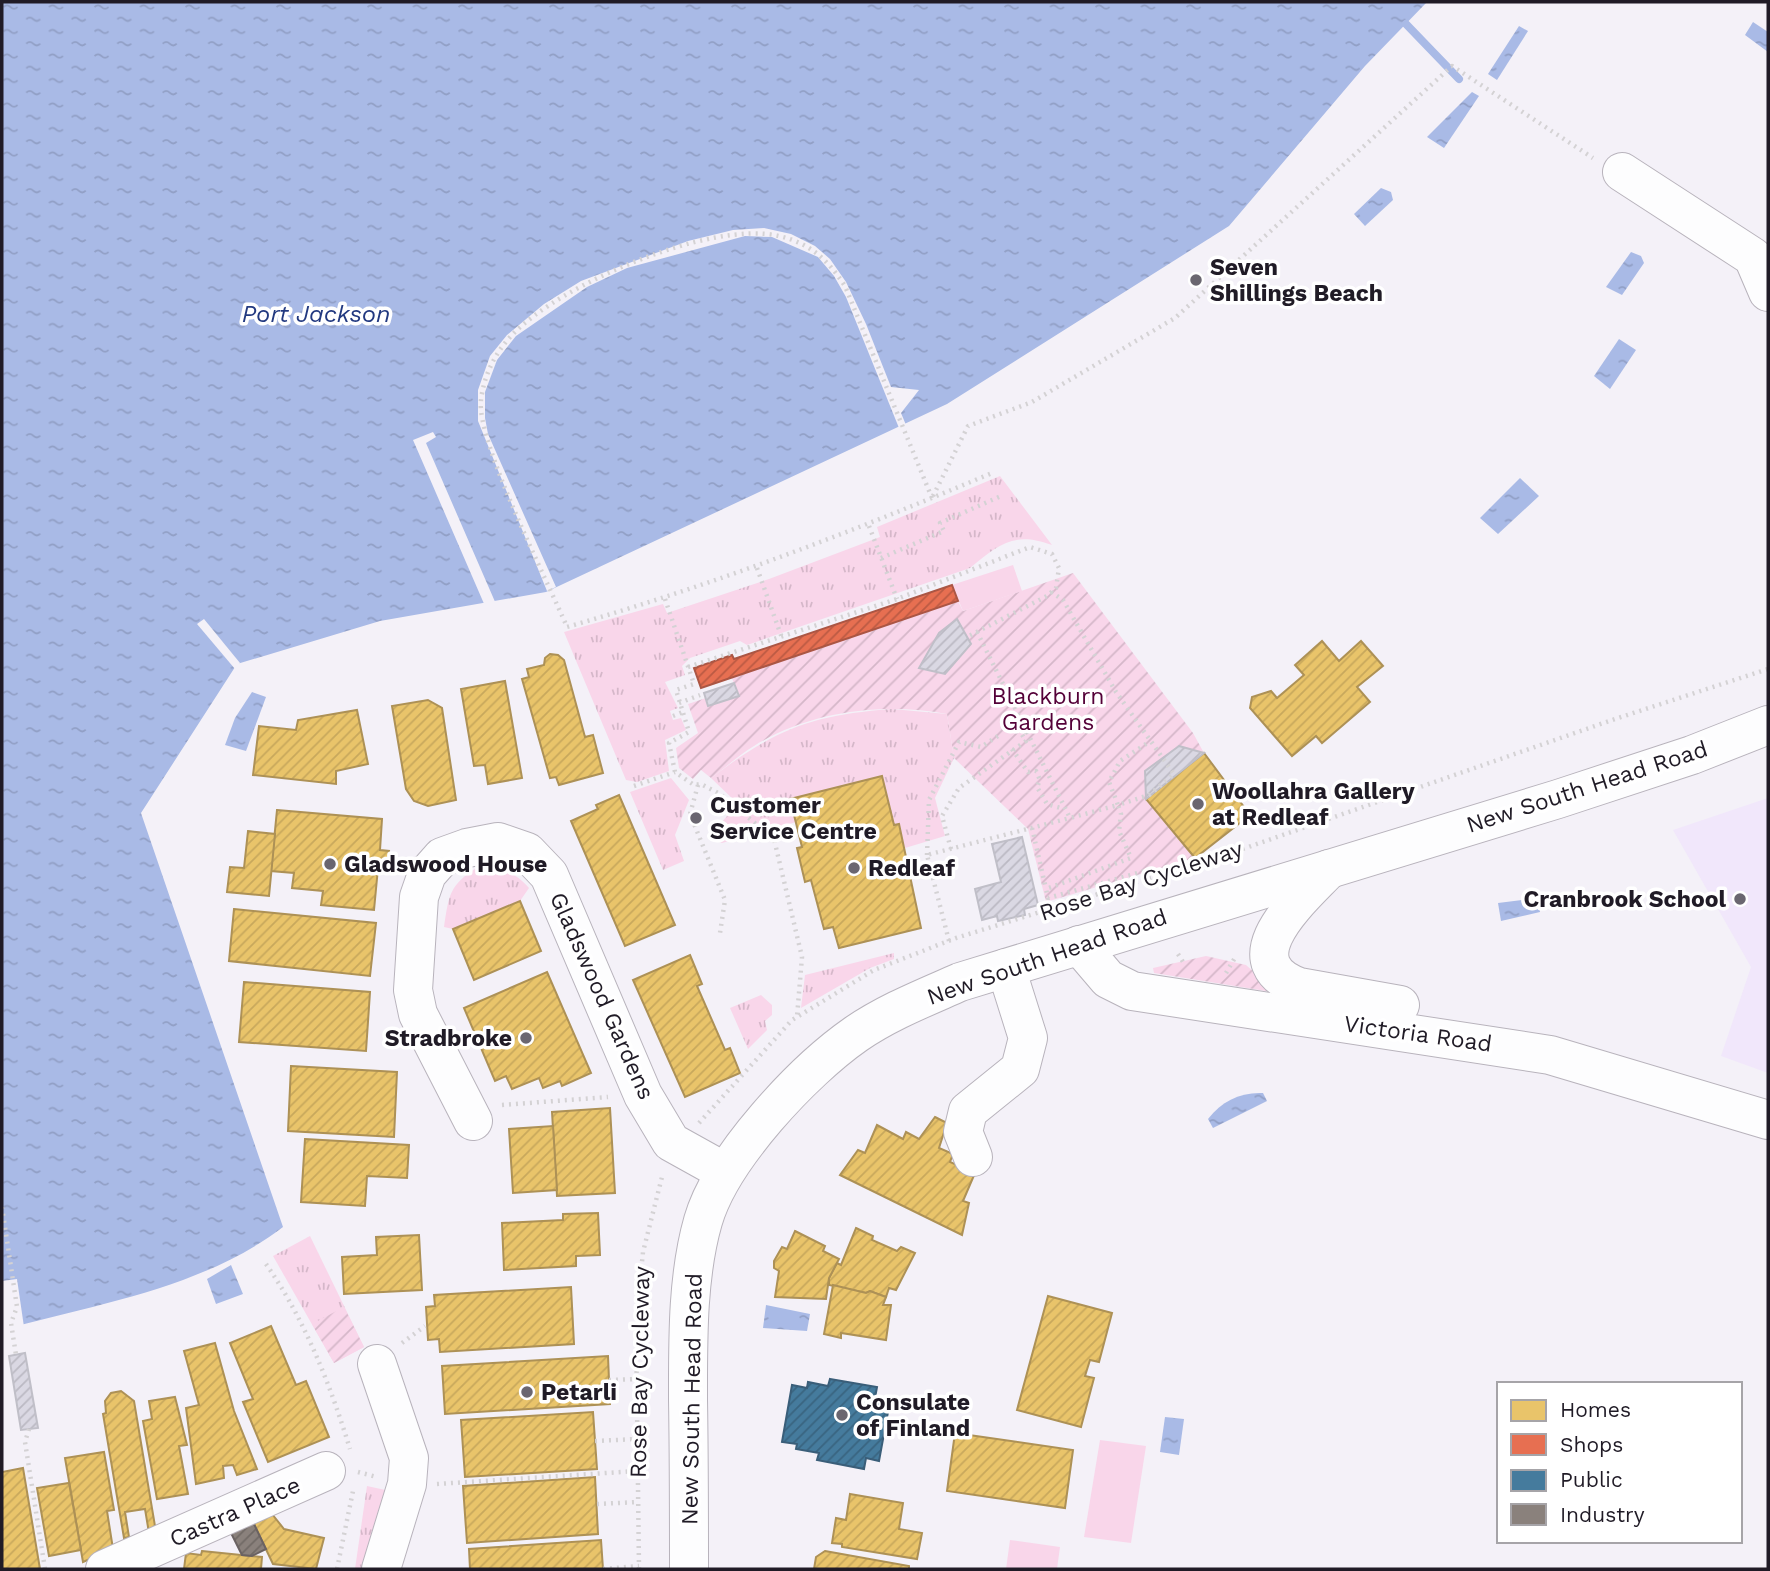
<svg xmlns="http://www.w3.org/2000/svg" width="1770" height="1571" font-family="'Work Sans',sans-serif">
	<defs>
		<pattern id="grass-tufts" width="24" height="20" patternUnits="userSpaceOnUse" patternTransform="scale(1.75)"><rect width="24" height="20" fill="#f9d6ea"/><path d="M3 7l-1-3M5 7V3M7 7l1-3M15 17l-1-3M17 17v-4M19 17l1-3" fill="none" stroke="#d5b7c9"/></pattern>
		<pattern id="garden-furrows" width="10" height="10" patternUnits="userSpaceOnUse" patternTransform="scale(1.75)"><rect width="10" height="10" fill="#f9d6ea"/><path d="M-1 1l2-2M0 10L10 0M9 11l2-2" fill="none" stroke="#d5b7c9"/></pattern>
		<pattern id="water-ripples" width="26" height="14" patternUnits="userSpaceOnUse" patternTransform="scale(1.75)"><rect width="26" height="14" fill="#a9bae6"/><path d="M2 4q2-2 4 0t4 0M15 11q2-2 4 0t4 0" fill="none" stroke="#919fc5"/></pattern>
		<pattern id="homes-hatch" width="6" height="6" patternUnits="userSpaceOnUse" patternTransform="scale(1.75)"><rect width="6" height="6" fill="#e9c46a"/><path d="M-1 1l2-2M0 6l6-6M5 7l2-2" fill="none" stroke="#c8a85c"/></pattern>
		<pattern id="shops-hatch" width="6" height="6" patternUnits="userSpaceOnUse" patternTransform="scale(1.75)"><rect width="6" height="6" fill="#e76f51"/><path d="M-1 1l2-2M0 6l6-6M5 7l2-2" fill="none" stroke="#bb5a43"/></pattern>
		<pattern id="public-hatch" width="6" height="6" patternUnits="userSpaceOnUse" patternTransform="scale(1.75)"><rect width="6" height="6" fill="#457b9d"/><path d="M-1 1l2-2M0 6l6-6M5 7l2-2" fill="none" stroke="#396480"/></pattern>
		<pattern id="industry-hatch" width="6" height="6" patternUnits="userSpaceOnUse" patternTransform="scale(1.75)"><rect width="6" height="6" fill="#8a817c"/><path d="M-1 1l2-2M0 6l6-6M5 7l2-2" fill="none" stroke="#706965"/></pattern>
		<pattern id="building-hatch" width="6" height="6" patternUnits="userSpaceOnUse" patternTransform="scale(1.75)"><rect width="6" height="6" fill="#dad8e3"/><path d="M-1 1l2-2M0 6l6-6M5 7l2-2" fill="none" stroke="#bbb9c3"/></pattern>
	</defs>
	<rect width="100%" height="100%" fill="#f4f1f8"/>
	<polygon fill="#f1e7fb" points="1768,798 1768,1073 1721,1056 1751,967 1673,830"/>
	<g fill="url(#grass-tufts)">
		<path d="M1000,476l52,69c-38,-14 -53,-1 -82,23l-223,77 -7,-4 -50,17 -8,8 3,9 -20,7 13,26 -8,3 3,9 8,-2 5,12 -21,10 4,31 -32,11 -11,-2 -62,-148 99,-28 4,9 102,-34 111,-42 -3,-10z"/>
		<path d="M892,709l55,5 7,44 -19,40 10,38 -40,12 -6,-24 -5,1 -12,-49 -92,23 6,23 -74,21 -13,-7 29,-32 -27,-26c65,-49 100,-63 181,-69z"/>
		<polygon points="671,778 689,800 675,835 684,861 663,870 630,792"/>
		<path d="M478,867c21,2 37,4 51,21l-9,13 -67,28 -9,-2c5,-32 5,-42 34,-60z"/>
		<polygon points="894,953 894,959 870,968 801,1008 805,975"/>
		<polygon points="761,995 772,1005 772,1015 765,1021 767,1030 748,1049 730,1008"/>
		<polygon points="310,1236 364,1347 334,1363 273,1256"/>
		<polygon points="367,1486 390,1491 370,1569 355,1569"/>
	</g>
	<g fill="url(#garden-furrows)">
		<path d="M1073,573l120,160 11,20 -25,-7 -34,25 1,28 49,59 -149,44 -18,-73 -74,-71 -7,-44c-64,-12 -137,-3 -193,32 -15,9 -29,22 -43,32l-10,-8 -8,9 -14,-11 -3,-20 22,-15 -10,-29 18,-6 2,7 30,-9 -6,-18 226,-77 5,10z"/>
		<polygon points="1206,956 1246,965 1278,993 1154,973 1153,968"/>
		<polygon points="344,1307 364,1347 334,1363 312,1324"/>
	</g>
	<g fill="#f9d6ea">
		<polygon points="1013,565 1022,591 963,611 952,585"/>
		<polygon points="1100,1440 1146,1446 1131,1543 1084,1537"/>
		<polygon points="1010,1540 1060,1547 1057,1569 1006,1569"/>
	</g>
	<g fill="url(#water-ripples)">
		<path d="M2,2h1425l-62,64 -136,160 -282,178 -401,188 -166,29 -143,43 -96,149 142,414c-80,61 -186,77 -281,103z"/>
		<polygon points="1753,22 1768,32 1768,52 1745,35"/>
		<polygon points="1519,26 1528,31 1497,80 1488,74"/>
		<polygon points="1472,92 1479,96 1444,148 1427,137"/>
		<polygon points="1381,188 1391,192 1393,200 1365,226 1354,214"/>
		<polygon points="1631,252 1641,256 1644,263 1622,295 1606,287"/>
		<polygon points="1619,339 1636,350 1610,389 1594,376"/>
		<polygon points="1520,478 1539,496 1498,534 1480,518"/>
		<polygon points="252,692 266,697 246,751 225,745 235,718"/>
		<polygon points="1538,898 1540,912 1501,921 1498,903"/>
		<path d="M1263,1093l4,8 -54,27 -5,-9c14,-18 32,-27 55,-26z"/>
		<polygon points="231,1265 243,1294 216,1304 207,1279"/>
		<polygon points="766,1305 810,1314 807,1331 763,1328"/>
		<polygon points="1165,1417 1184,1419 1179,1455 1160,1452"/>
	</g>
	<g fill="#f4f1f8">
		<polygon points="764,228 791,234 815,246 830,259 846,282 866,324 891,387 919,390 901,413 906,425 899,428 846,297 834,276 818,257 772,237 745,236 627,268 587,287 516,336 497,360 485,392 485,418 488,434 556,587 547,591 478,421 478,390 490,356 507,335 544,304 581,281 688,241 733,230"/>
		<polygon points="433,432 436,437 426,443 496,604 485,606 413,440"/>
		<polygon points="204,619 240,663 235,669 197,624"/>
		<polygon points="17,1279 24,1327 3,1333 2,1281"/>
	</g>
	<g fill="url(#homes-hatch)" stroke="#ad9156" stroke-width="2">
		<polygon points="1322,641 1339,661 1361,641 1383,666 1357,687 1370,702 1322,743 1316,736 1292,756 1250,708 1252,697 1271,691 1277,698 1304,675 1295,665"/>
		<polygon points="550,654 558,655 564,660 585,737 593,735 603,773 559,785 556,777 550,778 522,679 529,677 527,669 544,665 545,658"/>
		<polygon points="505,681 522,778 488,784 485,765 474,766 461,689"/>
		<polygon points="428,700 442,708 456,800 428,806 414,801 406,789 392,706"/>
		<polygon points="357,710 368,764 336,771 336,784 253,775 259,726 296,730 298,720"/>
		<polygon points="1204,753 1250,815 1195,858 1146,799"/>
		<polygon points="882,776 894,825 899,824 921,928 839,948 833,927 824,929 811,880 805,882 797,848 802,847 790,799"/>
		<polygon points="619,795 675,925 625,946 571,821 598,809 596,805"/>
		<polygon points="277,810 382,819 380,850 389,851 387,869 378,868 374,910 321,905 323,891 292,888 294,873 271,871"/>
		<polygon points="248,831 275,834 269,896 227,892 230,867 244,868"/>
		<polygon points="520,901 541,951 474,980 453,929"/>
		<polygon points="234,909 376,923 370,976 229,961"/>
		<polygon points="690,955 702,984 697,986 725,1050 730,1048 740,1073 685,1097 633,980"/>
		<polygon points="547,972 591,1073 562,1086 560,1081 543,1088 539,1078 512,1089 506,1076 495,1081 464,1008"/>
		<polygon points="244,982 370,992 366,1051 239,1042"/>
		<polygon points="291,1066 397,1072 394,1137 288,1131"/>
		<polygon points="610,1108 615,1193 557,1196 552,1112"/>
		<polygon points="935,1117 947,1123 939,1148 953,1154 950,1162 975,1173 963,1201 969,1203 962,1235 840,1175 858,1150 865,1153 877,1125 903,1139 906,1132 919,1139"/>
		<polygon points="553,1126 557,1190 513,1193 509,1129"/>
		<polygon points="305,1139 409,1145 407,1178 367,1176 365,1206 301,1202"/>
		<polygon points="598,1213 600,1255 576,1256 576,1266 504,1270 502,1223 563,1220 563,1214"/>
		<polygon points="856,1228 873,1236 872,1240 897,1251 901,1247 915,1253 896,1290 889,1288 886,1297 870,1291 866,1293 829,1285 829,1278 837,1263 841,1265"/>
		<polygon points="795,1231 825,1246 823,1251 839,1259 829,1278 826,1299 775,1297 779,1271 774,1268 774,1261 782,1247 787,1249"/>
		<polygon points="419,1235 422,1290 344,1294 342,1257 377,1255 376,1237"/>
		<polygon points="833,1285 866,1293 870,1291 886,1297 883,1305 891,1305 886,1340 841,1333 841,1338 824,1334"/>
		<polygon points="571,1287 574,1344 440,1352 439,1339 428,1340 426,1307 435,1306 434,1295"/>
		<polygon points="1048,1296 1112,1313 1099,1362 1090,1360 1085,1376 1094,1378 1081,1427 1017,1410"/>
		<polygon points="271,1326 296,1385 306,1381 329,1437 268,1462 243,1402 253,1399 230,1343"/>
		<polygon points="215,1343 234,1411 257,1469 237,1475 233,1465 223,1466 224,1478 196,1484 186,1408 199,1405 184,1351"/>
		<polygon points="608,1356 610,1404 445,1414 442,1366"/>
		<polygon points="121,1391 134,1401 156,1532 149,1533 145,1509 125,1512 129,1537 124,1538 103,1414 106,1413 105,1401 111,1393"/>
		<polygon points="175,1397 187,1445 179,1446 188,1494 157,1499 143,1421 152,1419 149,1401"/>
		<polygon points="593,1412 597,1469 465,1477 461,1420"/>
		<polygon points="955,1433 1073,1450 1065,1508 947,1491"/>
		<polygon points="104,1452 114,1510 107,1511 113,1549 83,1562 65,1458"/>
		<polygon points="23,1468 40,1569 2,1569 2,1472"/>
		<polygon points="595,1477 598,1534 467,1543 463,1486"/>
		<polygon points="69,1483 81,1550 49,1556 37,1488"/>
		<polygon points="850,1494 903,1503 899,1529 922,1533 917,1559 842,1547 842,1544 832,1543 836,1518 846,1520"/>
		<polygon points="272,1514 284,1529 324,1538 316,1569 273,1564 253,1522"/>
		<polygon points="601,1540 603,1569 470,1569 469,1549"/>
		<polygon points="202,1551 262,1557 261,1569 184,1569 186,1553 201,1555"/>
		<polygon points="825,1551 909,1566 909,1569 814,1569 816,1557"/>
	</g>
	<polygon fill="url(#shops-hatch)" stroke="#ab5644" stroke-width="2" points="952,585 958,601 701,688 694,668 732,655 734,659"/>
	<polygon fill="url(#public-hatch)" stroke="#3a5e79" stroke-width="2" points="830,1379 877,1387 875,1398 890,1401 879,1461 866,1458 864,1469 817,1460 819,1453 796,1449 797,1444 782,1442 792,1385 807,1388 808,1382 828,1386"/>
	<polygon fill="url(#industry-hatch)" stroke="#6a6262" stroke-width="2" points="253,1522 266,1549 252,1556 242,1555 231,1533"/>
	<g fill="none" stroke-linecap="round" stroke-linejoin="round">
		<polyline stroke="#a9bae6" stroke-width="8" points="1406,24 1459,79"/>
	</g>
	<g fill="url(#building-hatch)" stroke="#c0bfc8" stroke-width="2">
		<polygon points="957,619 971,644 945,674 919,668 939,633"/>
		<polygon points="734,683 739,696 708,706 704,693"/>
		<polygon points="1179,746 1204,753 1146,799 1145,771"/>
		<polygon points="1022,837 1038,905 1024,909 1025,915 998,921 997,916 982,920 975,889 1001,882 992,844"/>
		<polygon points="25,1353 38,1428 21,1430 9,1356"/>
	</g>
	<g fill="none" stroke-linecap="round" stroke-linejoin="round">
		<g stroke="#b8b3bc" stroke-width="40">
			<g id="minor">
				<polyline points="1622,172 1753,257 1768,292"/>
				<path d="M1329,869c-26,28 -101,91 -30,118l101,18"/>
				<polyline points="1079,945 1108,979 1132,991 1550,1055 1768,1120"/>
				<polyline points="473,1121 418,1014 413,990 419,897 427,874 442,857 467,848 498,842 527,852 549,875 643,1095 671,1142 725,1172"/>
				<polyline points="973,1157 963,1132 968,1111 1020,1069 1028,1038 1006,968"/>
				<polyline points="377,1364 409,1458 407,1484 381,1569"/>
				<polyline points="105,1569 326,1471"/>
			</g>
		</g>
		<g stroke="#b8b3bc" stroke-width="40">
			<path id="major" d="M689,1569c0,-56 0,-113 -1,-169 0,-59 -1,-123 15,-179 18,-63 100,-150 153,-187 32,-22 68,-36 104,-52l598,-183 134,-44 76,-30"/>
		</g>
		<g stroke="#d4d2d4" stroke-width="4.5" stroke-dasharray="2 5" stroke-linecap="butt">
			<polyline points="933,496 968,426 1032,402 1175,318 1452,66 1593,158"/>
			<path d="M932,498l-87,-212c-17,-26 -35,-43 -66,-50 -68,-16 -219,48 -267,99 -17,18 -28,40 -31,65 -5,41 67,182 86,227 149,-43 282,-94 425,-154"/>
			<polyline points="869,526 897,599"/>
			<polyline points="881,558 944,531 940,523 1001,496"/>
			<polyline points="757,568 782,638"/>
			<polyline points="1051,592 1063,600 1116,692 1174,774 1149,795 1118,805 1109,782 1120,761 1149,742"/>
			<polyline points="665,599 694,684 676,690 689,732 669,743 675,772 694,785 701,784 720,794 774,839 802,957 797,1017"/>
			<polyline points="977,632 1070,818 1118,805 1121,814 1119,831 1131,858 1046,889 1048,898 1152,869 1155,876"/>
			<polyline points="688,667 897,599 1030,547 1052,554 1059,568 1056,588 1047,596 967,637"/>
			<polyline points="679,703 700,695"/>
			<polyline points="673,716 683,712"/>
			<polyline points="1012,749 1028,772 1036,771 1040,780 1037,787 1047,804 1064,809"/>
			<polyline points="698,785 690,814 725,900 720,933"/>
			<polyline points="634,786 675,772"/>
			<polyline points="1032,828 1046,889"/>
			<polyline points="951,849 942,816 959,788 1026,741 1021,733 1026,731"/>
			<polyline points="927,855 929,800 959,742 981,747 1001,734"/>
			<polyline points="949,941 927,855 1070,818"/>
			<polyline points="1178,954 1185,965"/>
			<polyline points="1226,973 1236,956"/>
			<polyline points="502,1105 608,1097"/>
			<polyline points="699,1123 792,1020 874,970 956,938 1234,852 1615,719 1768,669"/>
			<polyline points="2,1207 17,1307 11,1323 16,1355"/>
			<path d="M266,1264c39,56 64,120 84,185"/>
			<polyline points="402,1343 425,1326"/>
			<polyline points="609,1380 636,1379"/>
			<polyline points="29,1429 25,1442 45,1569"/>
			<polyline points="595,1441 637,1439"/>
			<polyline points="358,1472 377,1477"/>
			<polyline points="437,1484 637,1471"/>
			<polyline points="597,1504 638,1502"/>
			<polyline points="337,1569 353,1491"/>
			<polyline points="603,1569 639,1566"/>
			<polyline points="639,1569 636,1322 643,1252 663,1173"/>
		</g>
		<use href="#minor" stroke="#fdfdfe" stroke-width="38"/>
		<use href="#major" stroke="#fdfdfe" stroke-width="38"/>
	</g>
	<g fill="#6a6670" stroke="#fff" stroke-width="2.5">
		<circle cx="1196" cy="280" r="7"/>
		<circle cx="1198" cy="804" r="7"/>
		<circle cx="696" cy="818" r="7"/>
		<circle cx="330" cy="864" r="7"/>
		<circle cx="854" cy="868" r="7"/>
		<circle cx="1740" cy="899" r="7"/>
		<circle cx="526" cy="1038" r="7"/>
		<circle cx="527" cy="1392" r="7"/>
		<circle cx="842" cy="1415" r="7"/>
	</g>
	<g text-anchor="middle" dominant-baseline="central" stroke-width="7" stroke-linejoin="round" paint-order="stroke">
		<g font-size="23" font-weight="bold" fill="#201b26" stroke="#fff" text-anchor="start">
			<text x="1210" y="267">Seven<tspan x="1210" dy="26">Shillings Beach</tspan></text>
			<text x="1212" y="791">Woollahra Gallery<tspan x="1212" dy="26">at Redleaf</tspan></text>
			<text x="710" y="805">Customer<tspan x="710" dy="26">Service Centre</tspan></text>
			<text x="344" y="864">Gladswood House</text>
			<text x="868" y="868">Redleaf</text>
			<text x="1726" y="899" text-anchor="end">Cranbrook School</text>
			<text x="512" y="1038" text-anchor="end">Stradbroke</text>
			<text x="541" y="1392">Petarli</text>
			<text x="856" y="1402">Consulate<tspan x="856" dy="26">of Finland</tspan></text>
		</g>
		<g font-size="23" fill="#540138" stroke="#fff">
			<text x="1048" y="696">Blackburn<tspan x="1048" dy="26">Gardens</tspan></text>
		</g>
		<g font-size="23" fill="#201b26" stroke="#fff">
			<text transform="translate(1587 787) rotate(-18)">New South Head Road</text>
			<text transform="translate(1141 881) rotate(-18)">Rose Bay Cycleway</text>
			<text transform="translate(1047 957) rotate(-19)">New South Head Road</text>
			<text transform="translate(602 996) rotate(66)">Gladswood Gardens</text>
			<text transform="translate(1418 1034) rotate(8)">Victoria Road</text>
			<text transform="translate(640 1372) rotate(-89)">Rose Bay Cycleway</text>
			<text transform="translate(692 1399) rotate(-89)">New South Head Road</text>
			<text transform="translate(235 1512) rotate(-24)">Castra Place</text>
		</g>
		<g font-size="24" font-style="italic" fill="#223980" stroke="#fff">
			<text x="316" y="314">Port Jackson</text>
		</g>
	</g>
	<rect width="1770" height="1571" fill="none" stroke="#201b26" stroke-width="7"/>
	<rect x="1497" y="1382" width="245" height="161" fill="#ffffff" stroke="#a6a4a8" stroke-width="2"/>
	<rect x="1511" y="1400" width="35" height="21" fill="#e9c46a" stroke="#a6a4a8" stroke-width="2"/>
	<text x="1560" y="1417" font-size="21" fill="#201b26">Homes</text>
	<rect x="1511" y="1434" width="35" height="21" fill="#e76f51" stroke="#a6a4a8" stroke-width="2"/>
	<text x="1560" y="1452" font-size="21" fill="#201b26">Shops</text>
	<rect x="1511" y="1470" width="35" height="21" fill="#457b9d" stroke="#a6a4a8" stroke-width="2"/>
	<text x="1560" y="1487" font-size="21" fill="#201b26">Public</text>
	<rect x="1511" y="1504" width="35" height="21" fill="#8a817c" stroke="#a6a4a8" stroke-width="2"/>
	<text x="1560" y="1522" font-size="21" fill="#201b26">Industry</text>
</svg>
